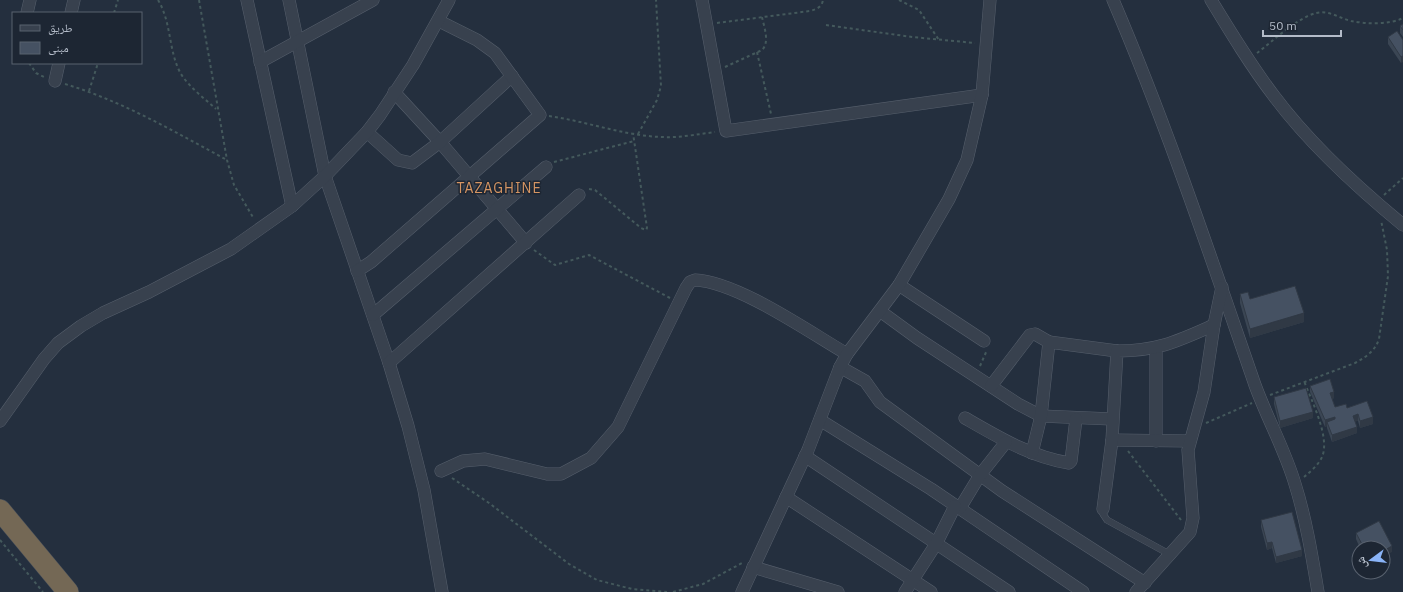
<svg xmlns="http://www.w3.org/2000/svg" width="1403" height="592" font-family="'IBM Plex Sans','Noto Naskh Arabic',sans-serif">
	<rect width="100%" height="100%" fill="#242f3e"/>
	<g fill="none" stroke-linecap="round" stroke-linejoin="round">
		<g stroke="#565f6c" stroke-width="7">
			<polyline id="lane" points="1103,509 1103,514 1107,520 1171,555"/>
		</g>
		<g stroke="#565f6c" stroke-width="13">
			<g id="street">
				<polyline points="247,0 292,206"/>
				<polyline points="289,0 325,176 389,363 408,426 424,490 442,592"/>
				<polyline points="702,0 726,131 982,95"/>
				<path d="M1113,0c54,126 97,255 142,385 12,33 30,65 40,99 11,35 17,72 23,108"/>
				<path d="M1211,0c20,33 40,66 63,96 35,47 84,92 129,129"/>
				<polyline points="27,13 30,0"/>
				<polyline points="71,13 74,0"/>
				<polyline points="260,62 373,0"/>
				<polyline points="55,81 59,63"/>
				<polyline points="394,92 440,142 526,243"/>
				<polyline points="367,132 398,160 412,163 440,142 512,76"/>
				<polyline points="357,271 371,262 540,115 495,53 477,40 439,21"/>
				<polyline points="899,285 984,341"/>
				<polyline points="880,311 917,338 1018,404 1041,416 1112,419"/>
				<polyline points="373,315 546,167"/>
				<polyline points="1156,348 1156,441"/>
				<polyline points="389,363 579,195"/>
				<polyline points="840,367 865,381 880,402 1002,491 1145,583"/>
				<polyline points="991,386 1030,335 1035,334 1049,342"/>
				<path d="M965,418c33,19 66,39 104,45l2,-2 5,-42"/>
				<polyline points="820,420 931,489 1083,592"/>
				<polyline points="0,421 44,359 58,343 81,326 103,313 149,292 231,249 292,206 325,176 367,132 380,115 413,65 449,0"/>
				<polyline points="1112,440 1190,441"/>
				<polyline points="1032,453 1041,416 1049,342 1117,351"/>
				<polyline points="805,456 1009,592"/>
				<path d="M441,471l22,-10 22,-2 62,15h14l30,-16 27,-31 68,-139 4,-6 5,-2c43,2 114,52 152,74"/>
				<polyline points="786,497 931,592"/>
				<polyline points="960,508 980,475 1006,442"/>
				<path d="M1103,509l9,-69 5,-89c41,0 61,-10 97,-26"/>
				<polyline points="753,567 838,592"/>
				<polyline points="742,592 808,450 840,367 847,354 899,285 949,199 967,160 982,95 990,0"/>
				<polyline points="905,592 936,544 955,506"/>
				<polyline points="1136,592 1190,532 1193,518 1188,450 1204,392 1214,325 1222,287"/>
			</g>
		</g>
		<g stroke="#434c59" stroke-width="22">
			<polyline id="highway" points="0,510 68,592"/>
		</g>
		<g stroke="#44595c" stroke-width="2" stroke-dasharray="3 3" stroke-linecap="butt">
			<path d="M158,0c14,23 10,51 23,74 9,14 23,24 35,35"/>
			<polyline points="199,0 227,160 234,185 254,219"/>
			<polyline points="899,0 919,10 939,40"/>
			<polyline points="114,13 118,0"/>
			<path d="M717,23l93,-12c7,-2 12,-4 13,-11"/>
			<polyline points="826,25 912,37 975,43"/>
			<polyline points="757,52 771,114"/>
			<path d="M1257,53c16,-12 40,-35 59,-40 13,-3 23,5 35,8 15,3 38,4 52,-3"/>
			<polyline points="29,63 36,73 46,78"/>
			<path d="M725,67l37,-17c8,-8 2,-23 0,-33"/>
			<path d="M65,84c57,17 110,48 162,76"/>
			<polyline points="89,91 98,63"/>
			<path d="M549,116c42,6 83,23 126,21 13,-1 26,-3 40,-5"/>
			<polyline points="638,134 657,100 661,86 656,0"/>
			<polyline points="554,162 634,141"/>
			<polyline points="589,189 595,190 641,228 646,230 647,228 633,133"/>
			<polyline points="1384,195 1403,178"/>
			<polyline points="534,250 555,265 589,255 670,298"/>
			<polyline points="980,366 987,350"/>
			<path d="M1270,395l85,-32c11,-6 20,-12 24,-24l9,-63 -1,-26 -6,-30"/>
			<polyline points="1206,423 1252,403"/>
			<polyline points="1128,451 1181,520"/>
			<path d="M1304,477c6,-5 13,-11 17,-18 11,-19 -10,-59 -17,-78"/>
			<polyline points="452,478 489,503 569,564 597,580 632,589 667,592"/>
			<polyline points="0,540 43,592"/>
			<polyline points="673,592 703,584 744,562"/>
		</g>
		<use href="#lane" stroke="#38414e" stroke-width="6"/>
		<use href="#street" stroke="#38414e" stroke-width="12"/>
		<use href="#highway" stroke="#746855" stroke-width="21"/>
	</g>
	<g fill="#3b4654">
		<polygon points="1403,24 1403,37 1400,33 1400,26"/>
		<polygon points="1388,37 1403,40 1401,63 1388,44"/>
		<polygon points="1240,294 1250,299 1304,322 1250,338 1240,303"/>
		<polygon points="1310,386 1334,398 1332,399 1335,407 1347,408 1373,424 1360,428 1358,421 1355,421 1357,433 1332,442 1327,428 1327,426 1325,427 1310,392"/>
		<polygon points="1274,397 1313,418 1280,428 1274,404"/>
		<polygon points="1261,520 1302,556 1276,563 1272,548 1267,550 1261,527"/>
		<polygon points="1356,533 1392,552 1383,548 1360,548 1356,539"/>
	</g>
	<g fill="#303945">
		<polygon points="1403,56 1403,62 1401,63 1401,57"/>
		<polygon points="1304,313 1304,322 1250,338 1250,329"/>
		<polygon points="1334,392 1334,398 1330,400 1330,393"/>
		<polygon points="1313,412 1313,418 1280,428 1280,421"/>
		<polygon points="1358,414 1358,421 1353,422 1353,416"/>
		<polygon points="1335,417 1335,423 1327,422 1327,426 1325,427 1325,420"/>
		<polygon points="1373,417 1373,424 1360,428 1360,421"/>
		<polygon points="1357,427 1357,433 1332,442 1332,435"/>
		<polygon points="1272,542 1272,548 1267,550 1267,543"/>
		<polygon points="1392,546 1392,552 1383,557 1383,551"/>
		<polygon points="1302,550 1302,556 1276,563 1276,557"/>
	</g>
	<g fill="#455162" stroke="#303945">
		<polygon points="1403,24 1403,30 1400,26"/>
		<polygon points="1397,31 1403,40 1403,56 1401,57 1388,37"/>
		<polygon points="1295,286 1304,313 1250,329 1240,294 1248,292 1250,299"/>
		<polygon points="1330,379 1334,392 1330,393 1335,407 1346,404 1347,408 1367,401 1373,417 1360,421 1358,414 1353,416 1357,427 1332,435 1327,422 1335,419 1335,417 1325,420 1310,386"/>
		<polygon points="1306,388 1313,412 1280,421 1274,397"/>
		<polygon points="1292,512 1302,550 1276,557 1272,542 1267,543 1261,520"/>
		<polygon points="1379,521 1392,546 1383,551 1383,548 1364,548 1356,533"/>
	</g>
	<g text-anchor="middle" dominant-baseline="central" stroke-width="3" stroke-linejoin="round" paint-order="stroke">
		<g font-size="14" letter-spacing="1" fill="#d59563" stroke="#1d2633">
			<text x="499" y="188">TAZAGHINE</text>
		</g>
	</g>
	<rect x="12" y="12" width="130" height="52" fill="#1d2633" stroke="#59626f"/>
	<rect x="20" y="25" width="20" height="6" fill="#38414e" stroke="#59626f"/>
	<text x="48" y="32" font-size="12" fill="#b4bcc9">طريق</text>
	<rect x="20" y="42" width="20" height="12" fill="#455162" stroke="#59626f"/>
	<text x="48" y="52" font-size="12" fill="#b4bcc9">مبنى</text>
	<g transform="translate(1371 560) rotate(255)"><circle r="19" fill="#1d2633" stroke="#59626f"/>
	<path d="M0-3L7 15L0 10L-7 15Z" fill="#8ab4f8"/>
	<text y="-6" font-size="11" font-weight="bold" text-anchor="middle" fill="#b4bcc9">ش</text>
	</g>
	<path d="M1263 30v6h78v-6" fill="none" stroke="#b4bcc9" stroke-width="2"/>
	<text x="1269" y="30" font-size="12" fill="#b4bcc9" stroke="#1d2633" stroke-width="3" paint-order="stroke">50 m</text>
</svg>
